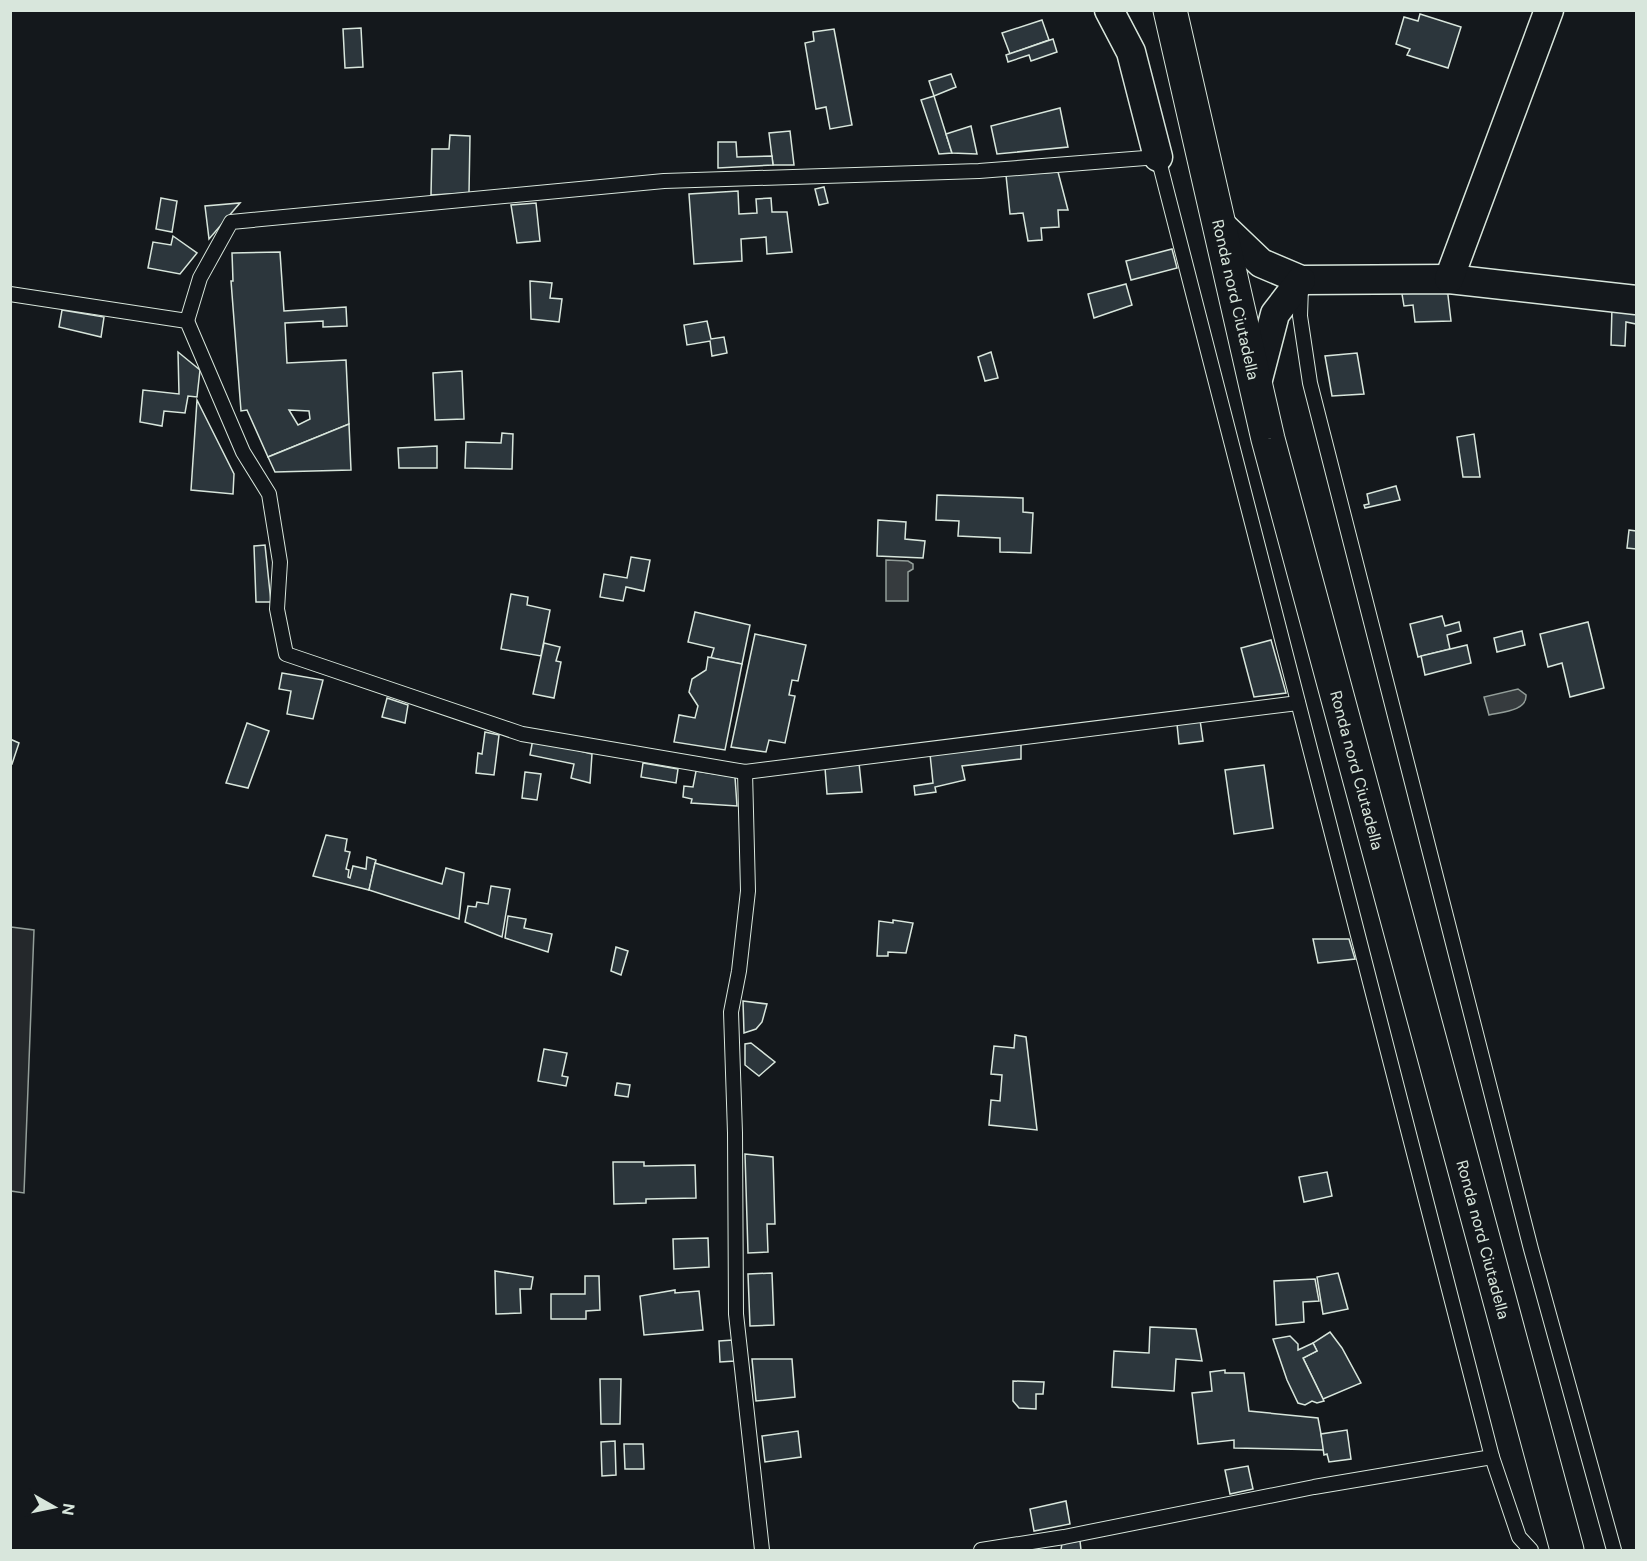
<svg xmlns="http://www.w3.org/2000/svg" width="1647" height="1561" font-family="'DM Sans',sans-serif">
	<rect width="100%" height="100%" fill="#14181c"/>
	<polygon fill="#24282b" stroke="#939e99" stroke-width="1.5" points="11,927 34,930 24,1193 11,1191"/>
	<g fill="#363b3e" stroke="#939e99" stroke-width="1.5">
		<polygon points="886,560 908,561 913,564 913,569 908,572 908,601 886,601"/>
		<path d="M1518,689l8,6c1,16 -24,17 -37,20l-5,-18z"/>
	</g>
	<g fill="#2c363c" stroke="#d8e6dc" stroke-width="1.5" fill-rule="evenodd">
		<polygon points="1420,14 1461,27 1448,68 1407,55 1410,49 1396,44 1404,17 1418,21"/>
		<polygon points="1042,20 1049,40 1010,54 1002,33"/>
		<polygon points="361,28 363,67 345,68 343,29"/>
		<polygon points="834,29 852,125 830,129 826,107 816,109 805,43 814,41 813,32"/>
		<polygon points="1053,39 1057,52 1031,61 1029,55 1008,62 1006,55"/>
		<polygon points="951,74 956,87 934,96 929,81"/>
		<polygon points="934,96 952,153 939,154 921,100"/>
		<polygon points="1060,108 1068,147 997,154 991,126"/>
		<polygon points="971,126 977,154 952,153 946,134"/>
		<polygon points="790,131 794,165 773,165 769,133"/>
		<polygon points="450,135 470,136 469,193 431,195 432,149 449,149"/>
		<polygon points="718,142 736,142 737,157 772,156 773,165 718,168"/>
		<polygon points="1058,172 1068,210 1058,210 1059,227 1041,228 1042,240 1028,241 1023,213 1010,214 1006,175"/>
		<polygon points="824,187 828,203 819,205 815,189"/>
		<polygon points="738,191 739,214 757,213 756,199 771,198 772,212 787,212 792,252 767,254 766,237 741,239 742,261 694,264 689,194"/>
		<polygon points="161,198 177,201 172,232 156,229"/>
		<polygon points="240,203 209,239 205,206"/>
		<polygon points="536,203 540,241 517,243 511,205"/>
		<polygon points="173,236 197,253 180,274 148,268 153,242 171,245"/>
		<polygon points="1172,249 1177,268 1131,280 1126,261"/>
		<path d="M280,252l4,59 62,-4 1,19 -24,1v-6l-38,2 2,40 59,-3 3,64 -81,33 -21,-47 -6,1 -10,-130h2l-1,-28zM289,410l20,1 1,8 -12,6z"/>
		<polygon points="530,281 552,283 550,298 562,299 559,322 531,319"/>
		<polygon points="1126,284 1132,305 1094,318 1088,294"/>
		<polygon points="1447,287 1451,321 1415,322 1413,305 1404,306 1401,288"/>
		<polygon points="1612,307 1636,311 1636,324 1626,322 1625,346 1611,345"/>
		<polygon points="62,310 104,317 101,337 59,327"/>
		<polygon points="707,321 711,339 724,337 727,353 712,356 710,341 687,345 684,325"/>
		<polygon points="178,352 200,370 197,397 188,396 185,413 164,411 162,426 140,422 143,390 179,394"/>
		<polygon points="991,352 998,378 985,381 978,357"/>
		<polygon points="1357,353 1364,394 1332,396 1325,356"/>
		<polygon points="462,371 464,419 435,420 433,373"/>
		<polygon points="197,400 234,474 233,494 191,490"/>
		<polygon points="349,424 351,470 275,472 268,457"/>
		<polygon points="502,433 513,434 512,469 465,468 466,442 501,443"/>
		<polygon points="1474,434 1480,477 1463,477 1457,437"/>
		<polygon points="437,446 437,468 399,468 398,448"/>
		<polygon points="1396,486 1400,500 1365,508 1364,505 1369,504 1367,494"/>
		<polygon points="937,495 1023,498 1023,512 1033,513 1031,553 1000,552 1000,538 958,536 959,521 936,520"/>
		<polygon points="878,520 906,522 905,539 925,541 923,558 877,556"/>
		<polygon points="1629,530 1636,531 1636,549 1627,548"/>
		<polygon points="265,545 271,602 256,602 254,546"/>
		<polygon points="631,557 650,560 644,591 626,587 623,601 600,597 604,574 627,578"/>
		<polygon points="511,594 528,597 527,605 550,610 541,656 501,649"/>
		<polygon points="695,612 750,625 742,664 711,658 714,648 688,642"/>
		<polygon points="1442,616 1445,626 1459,622 1461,631 1447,635 1450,649 1418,657 1410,624"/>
		<polygon points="1588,622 1604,688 1570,697 1562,663 1548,667 1540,634"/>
		<polygon points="1522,631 1525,645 1497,652 1494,638"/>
		<polygon points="755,634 806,645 798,681 792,680 789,695 795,696 785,743 769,740 766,752 731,747"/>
		<polygon points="1271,640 1286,693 1254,697 1241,648"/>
		<polygon points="544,643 560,647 556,661 561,662 554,698 533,694"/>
		<polygon points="1467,645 1471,663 1425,675 1421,656"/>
		<polygon points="708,657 742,664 725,750 674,742 679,715 695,718 698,706 689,692 692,679 706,670"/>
		<polygon points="282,673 323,680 313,719 287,714 291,691 279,689"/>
		<polygon points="387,698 408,705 405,723 382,717"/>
		<polygon points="1200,720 1203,741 1179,744 1177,724"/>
		<polygon points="247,723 269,731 248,788 226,783"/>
		<polygon points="485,732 499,735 494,775 476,773 478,753 482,754"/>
		<polygon points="10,739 19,743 12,764 10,763"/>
		<polygon points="533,739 592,754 590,783 571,778 574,764 530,755"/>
		<polygon points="1021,744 1021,759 962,766 965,780 935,787 936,792 915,795 914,786 933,783 930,754"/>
		<polygon points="643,763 678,769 676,783 641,777"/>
		<polygon points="859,763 862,792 827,794 825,768"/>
		<polygon points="1264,765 1273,828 1234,834 1225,770"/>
		<polygon points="696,771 735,777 737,806 691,803 692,799 683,797 684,786 693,787"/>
		<polygon points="525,772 541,774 537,800 522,798"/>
		<polygon points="326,835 347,839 345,851 350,852 346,869 349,870 348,877 350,878 353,866 366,869 367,857 376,860 369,890 313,876"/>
		<polygon points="375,863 442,884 446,868 464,873 459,919 369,890"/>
		<polygon points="491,886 510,889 502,937 465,922 468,906 476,907 477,902 488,904"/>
		<polygon points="508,916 526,919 524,928 552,934 548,952 505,938"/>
		<polygon points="893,920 913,923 906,953 888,952 888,956 877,956 879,921 893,923"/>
		<polygon points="1313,939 1349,939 1355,959 1318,963"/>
		<polygon points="616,947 628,951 621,975 611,971"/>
		<polygon points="743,1001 767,1004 762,1022 756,1029 744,1033"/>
		<polygon points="1015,1035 1026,1037 1037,1130 989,1125 991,1100 1000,1101 1002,1075 991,1074 994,1046 1014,1048"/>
		<polygon points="751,1043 775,1062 759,1076 745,1065 745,1044"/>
		<polygon points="544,1049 567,1053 562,1076 568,1077 566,1086 538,1081"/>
		<polygon points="617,1083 630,1085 628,1097 615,1095"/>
		<polygon points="745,1154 773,1157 775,1224 767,1224 768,1252 748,1253"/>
		<polygon points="613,1162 644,1162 644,1166 695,1165 696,1198 646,1199 646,1203 614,1204"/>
		<polygon points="1327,1172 1332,1196 1304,1202 1299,1177"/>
		<polygon points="708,1238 709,1267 674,1269 673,1239"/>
		<polygon points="495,1271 533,1277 531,1289 520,1289 521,1313 496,1314"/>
		<polygon points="772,1273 774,1325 750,1326 748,1274"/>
		<polygon points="1338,1273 1348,1309 1323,1314 1317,1277"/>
		<polygon points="585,1276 599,1276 600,1310 586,1311 586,1319 551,1319 551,1294 585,1294"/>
		<polygon points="1315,1279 1319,1301 1303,1302 1304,1322 1276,1325 1274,1281"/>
		<polygon points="675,1290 675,1293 699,1291 703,1330 644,1335 640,1296"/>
		<polygon points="1150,1327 1196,1329 1202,1361 1176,1359 1174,1391 1112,1387 1114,1351 1149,1353"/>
		<polygon points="1330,1332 1342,1348 1361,1383 1323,1399 1303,1358 1317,1351 1313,1343"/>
		<polygon points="1290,1336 1298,1344 1298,1350 1313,1343 1317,1351 1303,1358 1324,1401 1317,1403 1312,1401 1305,1405 1298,1403 1287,1380 1273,1339"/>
		<polygon points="733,1340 735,1361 720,1362 719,1341"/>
		<polygon points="752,1359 792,1359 795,1397 756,1401"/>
		<polygon points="1225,1370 1225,1373 1244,1373 1249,1411 1318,1418 1324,1450 1234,1448 1234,1440 1198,1444 1192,1393 1212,1391 1210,1372"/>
		<polygon points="600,1379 621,1379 620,1424 601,1424"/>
		<polygon points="1013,1381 1044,1382 1043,1394 1036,1394 1036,1409 1019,1408 1013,1401"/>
		<polygon points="1347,1430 1351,1459 1329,1462 1327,1454 1324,1455 1321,1434"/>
		<polygon points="798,1431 801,1457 765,1462 762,1436"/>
		<polygon points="615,1441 616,1475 602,1476 601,1442"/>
		<polygon points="624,1444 643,1444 644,1469 625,1469"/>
		<polygon points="1248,1466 1253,1489 1230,1494 1225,1470"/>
		<polygon points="1066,1501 1070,1524 1034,1531 1030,1509"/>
		<polygon points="1080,1541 1081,1550 1061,1550 1062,1543"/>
	</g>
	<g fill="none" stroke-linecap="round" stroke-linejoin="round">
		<g stroke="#d8e6dc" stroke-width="16">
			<g id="lane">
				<polyline points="1301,287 1300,316 1310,383 1531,1249 1614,1550"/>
				<polyline points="10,294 187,321 243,452 269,494 280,562 277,609 286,654 522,734 745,772 1298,703"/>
				<polyline points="187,321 200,278 231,222 664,181 979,171 1158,157 1492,1457 1519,1537 1531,1550"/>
				<polyline points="745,772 748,891 739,971 731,1012 735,1133 736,1314 762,1550"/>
				<polyline points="981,1550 1064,1537 1314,1487 1492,1457"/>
			</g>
		</g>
		<g stroke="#d8e6dc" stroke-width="31">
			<g id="street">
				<polyline points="1109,10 1131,52 1158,157"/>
				<polyline points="1217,221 1261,263 1301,280 1449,279 1636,300"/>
				<polyline points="1449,279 1549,10"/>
				<polyline points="1256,387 1275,314 1301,280"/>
			</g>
		</g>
		<g stroke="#d8e6dc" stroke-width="35">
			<g id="primary">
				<path id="s1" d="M1170,10l98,429 299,1111"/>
			</g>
		</g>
		<use href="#lane" stroke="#14181c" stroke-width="14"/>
		<use href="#street" stroke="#14181c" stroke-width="28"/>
		<use href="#primary" stroke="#14181c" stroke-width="33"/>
	</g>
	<g text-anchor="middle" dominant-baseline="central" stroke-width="4.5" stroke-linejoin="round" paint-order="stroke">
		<g font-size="16" fill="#d8e6dc" stroke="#14181c">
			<text stroke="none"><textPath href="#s1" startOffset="297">Ronda nord Ciutadella</textPath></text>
			<text stroke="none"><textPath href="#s1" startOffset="783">Ronda nord Ciutadella</textPath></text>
			<text stroke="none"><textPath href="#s1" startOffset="1269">Ronda nord Ciutadella</textPath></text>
		</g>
	</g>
	<rect width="1647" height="1561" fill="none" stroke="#d8e6dc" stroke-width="24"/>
	<g transform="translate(54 1507) rotate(99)" stroke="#14181c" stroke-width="4.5" paint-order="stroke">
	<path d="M0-4.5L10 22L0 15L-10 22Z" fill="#d8e6dc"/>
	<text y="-9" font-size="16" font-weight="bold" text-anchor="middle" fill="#d8e6dc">N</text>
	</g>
</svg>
